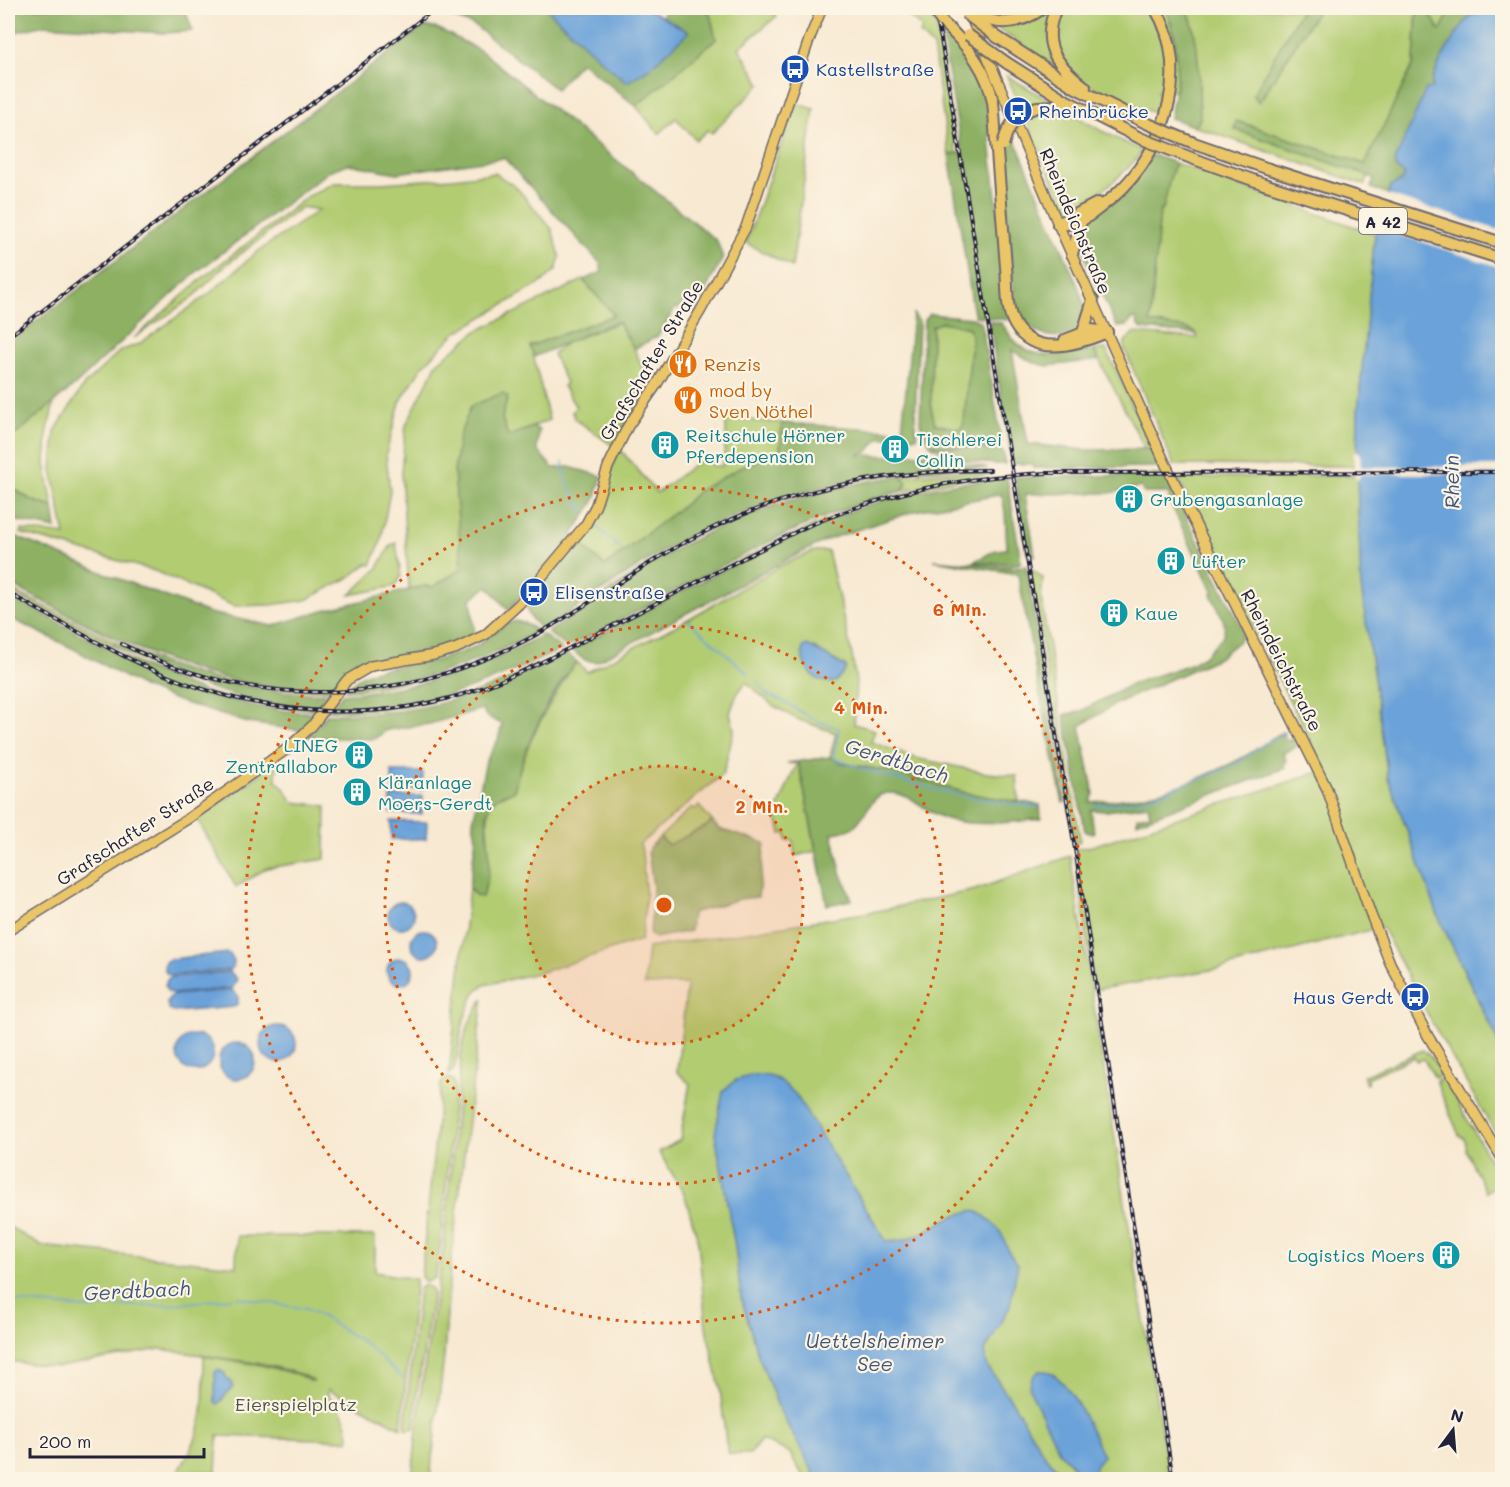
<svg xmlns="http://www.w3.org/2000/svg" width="1510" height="1487" font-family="Mali,sans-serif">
	<rect width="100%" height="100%" fill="#fcf5e5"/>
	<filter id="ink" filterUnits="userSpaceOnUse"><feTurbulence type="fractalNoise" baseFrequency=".0167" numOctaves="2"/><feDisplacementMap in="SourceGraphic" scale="12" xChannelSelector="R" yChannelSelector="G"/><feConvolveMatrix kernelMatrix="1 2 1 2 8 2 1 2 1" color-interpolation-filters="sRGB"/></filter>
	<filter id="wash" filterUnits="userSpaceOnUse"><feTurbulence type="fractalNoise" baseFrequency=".008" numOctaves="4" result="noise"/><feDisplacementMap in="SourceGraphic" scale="24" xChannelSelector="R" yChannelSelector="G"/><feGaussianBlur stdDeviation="1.35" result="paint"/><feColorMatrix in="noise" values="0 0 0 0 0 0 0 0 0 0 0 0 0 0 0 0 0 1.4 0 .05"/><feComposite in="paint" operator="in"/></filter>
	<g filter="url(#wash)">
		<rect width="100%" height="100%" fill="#f8e9d2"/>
		<g fill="#b2cc72" stroke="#6a7756" stroke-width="1.5" fill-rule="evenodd">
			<polygon points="704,8 768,8 777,16 739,48 761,84 712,133 708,130 696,140 676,118 659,134 636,106 716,39 710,14"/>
			<polygon points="900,8 918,8 936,24 957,154 949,155 933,47 920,34 922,28"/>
			<path d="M1018,8h148c8,26 14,54 9,83l-9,-2 -9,2 2,6 -4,16 -33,-11 -44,-23 -14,-14 -7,3 -64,-42 -5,-10 20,-3z"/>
			<path d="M1187,8h115l-49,87 6,7 60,-94h98l-3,55 -49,102 -128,-44 -3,8 135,47 -4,9 -169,-58 4,-9c-2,-36 1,-77 -13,-110z"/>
			<polygon points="1427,8 1452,8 1440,31"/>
			<path d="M1007,76l91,53 44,22c-12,18 -56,59 -78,55z"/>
			<polygon points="796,103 814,109 792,267 746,243"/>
			<polygon points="1175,163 1375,234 1358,411 1357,466 1174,465 1124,348 1125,342 1133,333 1197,338 1197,334 1189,329 1150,324 1160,210"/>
			<polygon points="495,173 517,188 552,229 560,257 556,270 541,283 455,333 422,367 400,402 386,454 390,491 381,541 371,565 367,564 350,577 306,600 271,605 234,606 155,571 20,533 22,530 65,535 52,470 55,431 84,385 120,351 139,344 210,293 257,252 319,210 302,207 226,265 192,298 134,338 205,276 307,197 334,183 382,183 453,178"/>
			<polygon points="583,280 614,315 531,346 549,420 508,437 502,418 454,471 463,568 433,587 425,586 409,589 401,472 406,425 437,363 477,331"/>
			<polygon points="622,321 651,387 623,427 613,446 575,419 572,412 576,407 563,386 566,383 553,354 567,342"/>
			<polygon points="943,322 969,328 972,339 964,421 962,427 959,429 935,424 931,408 932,326"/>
			<polygon points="1106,349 1154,452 1145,449 1094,350"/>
			<polygon points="54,402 47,434 45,464 53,507 31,500 8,485 8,441"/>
			<polygon points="726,418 782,423 780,452 698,491 685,504 605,566 577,541 595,519 619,448 657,493 705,456 713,466 722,466 726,441"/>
			<polygon points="945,472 992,472 992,474 954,480 902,491 906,486 906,481 901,476"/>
			<polygon points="1357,475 1361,586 1388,778 1439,918 1502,1051 1502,1145 1430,1019 1382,927 1223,968 1094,990 1075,849 1092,846 1325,770 1178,478"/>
			<polygon points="396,543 401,576 395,586 350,595 377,569 391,545"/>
			<path d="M814,551h14l24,104 4,27 -2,42 21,6 -4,12 44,16 72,15 30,3 2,27 -53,-10 -76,-22 -45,-7 -15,-7 6,-24 -39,-14 -25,-14 -26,-23 -9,12 -7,19 4,17 -11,44 -83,70 2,7 4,47 -5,42 -99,32 -58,13 -9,7 -11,27 -10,51 -5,4 20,-186 7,8 13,-40 -2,-30 2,-19 7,-9 18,-7c10,-47 35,-87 60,-127l3,-2 10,10 94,-49 103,-59zM812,647l34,20 -14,16 -16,-5z"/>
			<polygon points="1030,568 1043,578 1041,598 1080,839 1079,842 1075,843"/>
			<polygon points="8,588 115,642 112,646 8,591"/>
			<polygon points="277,763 276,780 284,788 293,802 326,806 325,859 267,868 236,887 197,819"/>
			<polygon points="799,764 816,851 795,856 793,840 787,841 786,833 781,834 776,813 794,770"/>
			<polygon points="699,806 712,821 707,826 668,846 660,837 692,807 695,809"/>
			<path d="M1070,856l99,623h-74l-3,-5 4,-10 7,-8 -57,-34 14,31 15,16 -4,9 -12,-7 -15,-16 -30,-51 -27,-38 -2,-15 6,-14 18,-83 -8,-21 -45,-18c-16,9 -51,30 -70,26l-58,-92 -113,-15 20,112 6,51 16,55 22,57 38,70h-12l-16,-27 -28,-12 -11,14h-21l-3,-11 -6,-55 -14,-61 -8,-87 -14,-47 -25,-41 21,-12 10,-56 -13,-12 10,-88 -43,1 4,-37 229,-37 98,-21z"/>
			<polygon points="483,998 450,1271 444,1356 430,1479 412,1479 421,1390 444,1245 462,1047 469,1023"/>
			<polygon points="1423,1050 1431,1057 1442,1074 1435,1078 1424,1059 1416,1061 1414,1057 1367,1078 1368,1083 1366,1084 1363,1076"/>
			<polygon points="448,1078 453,1080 455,1086 441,1240 435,1278 426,1282 421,1277 441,1082"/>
			<path d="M1444,1078c19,34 39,68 57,103l-15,11 -20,-41c1,-7 0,-13 -7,-16l-23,-54z"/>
			<path d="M8,1226l33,20 195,20 1,-30h138v36l41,7 -15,149 -73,-39v6c12,12 21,27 21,45l-131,-4 -2,36 -23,-1 -6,8h-16c15,-16 29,-44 31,-66 3,-19 1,-38 2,-57l57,9 38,10 11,6h4l-14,-7 -37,-10 -103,-15 -102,18 -50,-6z"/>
			<polygon points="424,1285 431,1288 433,1294 417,1392 414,1428 407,1430 405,1428 406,1416 419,1289"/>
		</g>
		<g fill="#8db064" stroke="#586950" stroke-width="1.5" fill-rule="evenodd">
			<polygon points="8,8 184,8 193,31 164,33 44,25 16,32 8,41"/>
			<polygon points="442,8 546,8 605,64 688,32 662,16 667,8 704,8 710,14 716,39 636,106 581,62 556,89 475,26 437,11"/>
			<path d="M1166,8h21c14,33 11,74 13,110l-4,9 -26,-9 7,-39 -2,-43z"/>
			<polygon points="1302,8 1319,8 1259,102 1253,95"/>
			<path d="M1417,8h10l13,23 12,-23h26l4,6 -12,2c-11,13 -41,57 -38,73l-36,79 9,7 -3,6 -11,5 -3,8 -17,-6 3,-10 -140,-49 2,-8 129,43 49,-101z"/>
			<polygon points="424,26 439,29 481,51 717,241 723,258 694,311 683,303 678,309 675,308 658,336 634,349 618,322 600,328 534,357 530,346 614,315 583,280 602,272 600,263 504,158 397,173 348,164 331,170 194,274 75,385 8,441 8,343"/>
			<path d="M941,29c26,22 36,41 45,73l23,218 -34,-4 -2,-7 -24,-154 13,-3z"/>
			<path d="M1012,133l66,153c2,8 8,20 7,27 -2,28 -40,30 -56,13 -6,-6 -10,-15 -14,-24l-11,-128v-16z"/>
			<polygon points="1153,155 1175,163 1170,178 1163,210 1160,210 1150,323 1189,329 1197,334 1142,329 1138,325 1136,319 1132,319 1127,326 1117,327 1086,261 1081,227"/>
			<path d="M913,314l6,7 -4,100 2,16 -37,1 -14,15h-6l-1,2 36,1 1,4h6v-5l27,-2 15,6 43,9c-111,-1 -217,26 -315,78 -41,23 -79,51 -118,77l-12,6c-9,-7 -17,-16 -16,-28l51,-60 28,25 80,-62 13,-13 45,-25 37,-14 2,-29 120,8z"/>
			<path d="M930,314l42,4 9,4 18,104 2,17 -5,4 -28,1 -38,-4 -7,-11 -3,-11 4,-102zM943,322l26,6 3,11 -8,82 -2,6 -3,2 -24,-5 -4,-16 1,-82z"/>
			<path d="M989,321l12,2c5,5 7,11 12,16 21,24 54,16 81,11l5,10 -52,6 -15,-4 -20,-12 16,94 58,6 59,-1 9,3 7,15 -128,1 -1,-4h-20z"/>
			<path d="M502,393l6,4 -6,21 6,18 25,-9 6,3 -2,20 16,18 16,-1 33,9 -7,24 -22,34 -65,76 -20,-24 -17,13 4,37 -15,8 -96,20 -15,9 -14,17c-14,1 -28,-1 -41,-1 -107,-7 -194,-58 -286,-106v-50l101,42 100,38 64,13 51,-16 101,-24 8,1 29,-19 -8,-97 5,-34 12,-31z"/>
			<path d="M932,446l68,4 3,2 2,12c-22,0 -54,-4 -73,-18z"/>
			<path d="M1165,475l78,155 -3,10 -22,18 -103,46 -35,22 14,68 -4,8c52,-1 105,-19 150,-43 15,-8 28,-19 43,-27l2,7 8,1 3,7 -13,6 4,9 -4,2 2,4 -148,54v-5l13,-3 -2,-9 -42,6 -15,-1 3,23 -9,-1 -21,-117 17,-4 53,-28 57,-19 13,-8 18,-19c8,-13 -5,-29 -11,-42l2,-3 -44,-92v-7h-25l-3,-6 -32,6 -84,1 10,62 -8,-2 -12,-77z"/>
			<path d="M901,476l6,7 -5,8c-120,31 -224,104 -335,156l-20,-15c36,-19 68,-46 103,-68 77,-48 162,-75 251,-88z"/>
			<path d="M1007,478l14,84 -3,2 -45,-2 23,-12 11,-1 -2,-37 -3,-17h-4l-83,16 -86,28 -43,21 -190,102 -12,-2 -12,-10c12,-6 23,-13 35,-19 74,-38 147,-81 224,-112 56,-23 116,-37 176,-41z"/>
			<polygon points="8,485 31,500 53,507 56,529 8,519"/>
			<polygon points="934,560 1016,567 1026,566 1065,802 1063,803 1040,695 1018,574"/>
			<path d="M8,595c97,51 196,116 310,118l-14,18 -56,-8 -70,-22 -35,-14 -69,-38 -66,-32z"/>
			<path d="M515,621l9,2 14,8c-60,34 -124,54 -193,59 21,-28 64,-22 95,-31 12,-4 25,-7 36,-13 13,-7 24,-22 39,-25z"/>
			<path d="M543,635l19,14c-74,35 -148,67 -232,61l12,-16c44,-3 88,-10 130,-26 25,-9 48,-22 71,-33z"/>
			<path d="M115,642c69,34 140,52 217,52l-12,16c-75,-4 -141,-31 -208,-64z"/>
			<path d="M566,653l11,9c-28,31 -54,88 -63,129 -5,2 -13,4 -18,7 -16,12 -7,40 -7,56 1,13 -2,30 -7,43l-6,-1 -7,-8 7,-51 -3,-16 13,-60 12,-21 4,-16 -15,-7 -5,-8 -53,15 -42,6 -13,9 -65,-2 18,-23c26,0 52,0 79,-4 56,-8 110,-32 160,-57z"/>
			<path d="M830,757l15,7 45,7 76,22 74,12 1,14c-30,3 -62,8 -91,1 -23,-5 -37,-28 -62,-27 -16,0 -23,25 -35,34 -6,5 -14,5 -21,6l9,39 11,28 -25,5 -28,-141 -12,-1z"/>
			<polygon points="712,821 719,829 765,843 758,897 740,899 692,913 690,931 655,938 650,934 653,887 648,852 650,847 660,837 668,845 707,826"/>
		</g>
		<g fill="#6ba2d9" stroke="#46628a" stroke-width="1.5">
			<polygon points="546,8 647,8 689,32 647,70 627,82 605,64"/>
			<path d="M1478,8h24v1041l-63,-131 -51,-140 -27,-192 -4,-111 1,-64 17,-177 16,-48 11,-5 3,-6 -9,-7 -1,-7 31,-72h6c-3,-16 27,-60 38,-73l11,-2z"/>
			<path d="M807,645l39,22 -1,4 -10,11c-19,3 -36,-16 -32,-35z"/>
			<polygon points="392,772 423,772 423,790 392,789"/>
			<polygon points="391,796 423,796 422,814 391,813"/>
			<polygon points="391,821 427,822 426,839 391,839"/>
			<circle cx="401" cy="915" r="13"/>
			<circle cx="424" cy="943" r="13"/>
			<path d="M228,953c7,5 8,11 2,17l-59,5 -5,-2 -2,-5 1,-6 5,-3z"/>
			<circle cx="400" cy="971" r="13"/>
			<polygon points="230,972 237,979 233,988 172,994 167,991 165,986 167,980 170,977"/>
			<polygon points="232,990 238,997 238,1003 234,1007 174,1012 169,1009 167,1004 169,998 173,995"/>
			<circle cx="278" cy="1044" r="18"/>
			<circle cx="195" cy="1053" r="18"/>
			<circle cx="237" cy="1061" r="18"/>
			<path d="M753,1075c22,-1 28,5 43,20l90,146c21,5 51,-18 70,-26 6,-2 13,-3 19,-5 10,6 20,13 26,23 7,13 5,19 17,31l-8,42 -25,45 2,15 27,38 30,51 15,16 11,7 5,-10 -15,-15 -31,-65 3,-10 7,-7c4,0 7,0 10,1 22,9 44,63 54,84l-7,8 -3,10 2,5h-278l-38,-70 -22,-57 -16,-55 -6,-51 -20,-112 8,-43 13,-11z"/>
			<polygon points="218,1370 224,1372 227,1379 232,1382 233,1387 218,1404 215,1402 215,1372"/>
		</g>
		<g fill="#f8e9d2">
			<polygon points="1385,194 1502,231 1502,268 1375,227"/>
			<polygon points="1357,450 1360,454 1361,467 1502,466 1502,474 1361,474 1357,481 1354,474 1354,453"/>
		</g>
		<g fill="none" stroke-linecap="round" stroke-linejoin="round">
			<g stroke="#6ba2d9" stroke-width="1.5">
				<path d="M563,462c1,20 11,35 22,52"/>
				<polyline points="595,525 622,550"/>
				<polyline points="689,621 749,674"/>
				<path d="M757,681l11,15c11,0 31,16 43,22 9,5 19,7 28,11l-6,29c63,24 139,43 206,49"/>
				<polyline points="1093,806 1142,800 1234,766 1267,742 1285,733"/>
				<polyline points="237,1297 306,1309 318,1314 367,1345 403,1379"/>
				<polyline points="8,1301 93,1309 112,1306 158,1306 233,1298"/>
			</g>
		</g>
	</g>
	<g filter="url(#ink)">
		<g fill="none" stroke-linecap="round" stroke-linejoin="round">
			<g stroke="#6d6870" stroke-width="12">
				<g id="major">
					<polyline points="967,8 1058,224 1165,463 1327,789 1371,915 1390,963 1428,1036 1502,1158"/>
					<polyline points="8,931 186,820 287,749 312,726 347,680 371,666 434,655 455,649 485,635 519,604 586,524 596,505 608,467 628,426 657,384 701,310 746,227 809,40 822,8"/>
				</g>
			</g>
			<g stroke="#6d6870" stroke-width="14">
				<g id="highway">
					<path d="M1056,8c-16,37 0,56 29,79"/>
					<path d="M993,21c19,4 35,-2 50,-13"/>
					<path d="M942,22c24,21 45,47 51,80 2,17 2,33 4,50 3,38 6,77 9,115 2,18 -1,42 9,58 19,33 64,19 92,7"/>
					<polyline points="997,37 1076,88 1146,123"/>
					<polyline points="1007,63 1067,101 1140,138"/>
					<polyline points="1037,107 1056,106 1076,110"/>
					<polyline points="1269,169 1502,243"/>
					<polyline points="1264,184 1502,259"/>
					<path d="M1058,224c20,2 30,-7 45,-19 58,-42 92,-132 52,-197"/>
					<polyline points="1058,224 1098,203"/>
					<polyline points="1072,254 1081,222"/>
					<polyline points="1083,332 1093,300"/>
					<polyline points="1065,340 1091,330 1107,332"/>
				</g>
			</g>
			<use href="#major" stroke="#ebc669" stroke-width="9"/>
			<use href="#highway" stroke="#ebc669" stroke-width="10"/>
			<g stroke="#22223b" stroke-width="4">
				<g id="rail">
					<polyline points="934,8 941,39 1075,849 1173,1480"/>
					<polyline points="8,337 436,8"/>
					<path d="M8,593c61,33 128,75 195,96 87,28 180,31 267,3 48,-16 92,-40 136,-63 67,-34 134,-70 202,-103 81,-34 151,-49 239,-53l455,-1"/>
					<path d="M122,644c133,67 280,63 410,-7 63,-34 118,-80 183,-110 86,-41 180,-57 275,-57"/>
				</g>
			</g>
			<use href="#rail" stroke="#fcf5e5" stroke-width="1.5" stroke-dasharray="4.5" stroke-linecap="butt"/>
			<g stroke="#6d6870" stroke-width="14" stroke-linecap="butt">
				<g id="highway-bridge">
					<polyline points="932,8 942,22"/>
					<polyline points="965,13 997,37"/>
					<polyline points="973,15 993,21"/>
					<polyline points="968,35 1007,63"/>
					<polyline points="1146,123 1194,143 1269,169"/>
					<polyline points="1140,138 1194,159 1264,184"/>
					<path d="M1003,145c4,-19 15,-32 34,-38"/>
				</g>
			</g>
			<use href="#highway-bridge" stroke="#ebc669" stroke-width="10"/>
		</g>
	</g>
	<circle cx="664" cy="905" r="139" fill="#de560e" fill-opacity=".12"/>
	<g fill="none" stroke="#de560e" stroke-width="3" stroke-dasharray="3 6">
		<circle cx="664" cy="905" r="139"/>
		<circle cx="664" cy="905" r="279"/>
		<circle cx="664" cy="905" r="418"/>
	</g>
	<defs>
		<g id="bus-disc" transform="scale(1.5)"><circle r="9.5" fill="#1a4fb4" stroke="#fcf5e5"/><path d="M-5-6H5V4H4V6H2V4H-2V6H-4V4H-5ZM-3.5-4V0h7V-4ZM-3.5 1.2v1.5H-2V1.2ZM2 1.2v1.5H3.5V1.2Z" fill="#fff"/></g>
		<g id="restaurant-disc" transform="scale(1.5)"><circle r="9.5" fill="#e8710a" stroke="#fcf5e5"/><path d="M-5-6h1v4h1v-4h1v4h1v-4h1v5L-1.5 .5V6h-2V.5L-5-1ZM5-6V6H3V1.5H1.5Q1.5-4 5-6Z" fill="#fff"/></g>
		<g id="building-disc" transform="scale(1.5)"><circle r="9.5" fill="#0f9aa8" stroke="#fcf5e5"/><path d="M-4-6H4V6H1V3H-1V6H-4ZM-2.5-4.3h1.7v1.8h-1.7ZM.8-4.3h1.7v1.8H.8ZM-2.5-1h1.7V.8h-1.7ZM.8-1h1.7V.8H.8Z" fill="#fff"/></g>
	</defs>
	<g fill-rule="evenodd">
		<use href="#bus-disc" x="795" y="69"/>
		<use href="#bus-disc" x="1018" y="111"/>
		<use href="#restaurant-disc" x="683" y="364"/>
		<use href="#restaurant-disc" x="688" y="400"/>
		<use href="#building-disc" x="665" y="445"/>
		<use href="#building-disc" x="895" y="449"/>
		<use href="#building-disc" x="1129" y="499"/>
		<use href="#building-disc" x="1171" y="561"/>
		<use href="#bus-disc" x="534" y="592"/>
		<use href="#building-disc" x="1114" y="613"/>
		<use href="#building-disc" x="359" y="755"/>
		<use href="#building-disc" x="357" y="792"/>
		<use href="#bus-disc" x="1415" y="997"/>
		<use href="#building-disc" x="1446" y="1255"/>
	</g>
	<g text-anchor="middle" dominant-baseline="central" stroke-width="4.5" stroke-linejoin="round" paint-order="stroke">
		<rect fill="#fcf5e5" stroke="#63616e" stroke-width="1.5" x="1359" y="208" width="48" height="26" rx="4.5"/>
		<g font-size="16" font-weight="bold" fill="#22223b">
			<text x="1383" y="221">A 42</text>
		</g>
		<g font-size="18" fill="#164399" stroke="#fcf5e5" text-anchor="start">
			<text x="816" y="69">Kastellstraße</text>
			<text x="1039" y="111">Rheinbrücke</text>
			<text x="555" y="592">Elisenstraße</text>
			<text x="1394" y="997" text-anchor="end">Haus Gerdt</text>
		</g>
		<g font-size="18" fill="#22223b" stroke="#fcf5e5">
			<text transform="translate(1076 221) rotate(67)">Rheindeichstraße</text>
			<text transform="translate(651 360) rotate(-59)">Grafschafter Straße</text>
			<text transform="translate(1282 660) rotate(63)">Rheindeichstraße</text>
			<text transform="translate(135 831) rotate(-33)">Grafschafter Straße</text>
		</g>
		<g font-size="18" fill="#c56008" stroke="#fcf5e5" text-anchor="start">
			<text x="704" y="364">Renzis</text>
			<text x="709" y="390">mod by<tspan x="709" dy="21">Sven Nöthel</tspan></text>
		</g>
		<g font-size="18" fill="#0d838f" stroke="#fcf5e5" text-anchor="start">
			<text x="686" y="435">Reitschule Hörner<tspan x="686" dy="21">Pferdepension</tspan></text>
			<text x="916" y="439">Tischlerei<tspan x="916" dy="21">Collin</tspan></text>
			<text x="1150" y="499">Grubengasanlage</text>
			<text x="1192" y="561">Lüfter</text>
			<text x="1135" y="613">Kaue</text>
			<text x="338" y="745" text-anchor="end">LINEG<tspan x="338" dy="21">Zentrallabor</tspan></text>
			<text x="378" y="782">Kläranlage<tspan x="378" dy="21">Moers-Gerdt</tspan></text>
			<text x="1425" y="1255" text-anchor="end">Logistics Moers</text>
		</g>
		<g font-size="18" fill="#4d554c" stroke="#fcf5e5">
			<text x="296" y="1404">Eierspielplatz</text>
		</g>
		<g font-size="20" font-style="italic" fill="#3f557a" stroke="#fcf5e5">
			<text transform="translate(1451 482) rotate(-91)">Rhein</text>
			<text transform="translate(897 760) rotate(17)">Gerdtbach</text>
			<text transform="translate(137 1290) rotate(-3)">Gerdtbach</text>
			<text x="875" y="1340">Uettelsheimer<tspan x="875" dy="23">See</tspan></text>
		</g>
	</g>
	<circle cx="664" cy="905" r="9" fill="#de560e" stroke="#fcf5e5" stroke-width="3"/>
	<g font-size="18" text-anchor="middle" font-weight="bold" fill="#de560e" stroke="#fcf5e5" stroke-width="4.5" stroke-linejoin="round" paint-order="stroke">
		<text x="960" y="616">6 Min.</text>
		<text x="861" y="714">4 Min.</text>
		<text x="762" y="813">2 Min.</text>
	</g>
	<rect width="1510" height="1487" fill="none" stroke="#fcf5e5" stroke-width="30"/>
	<g transform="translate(1453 1430) rotate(16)" stroke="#fcf5e5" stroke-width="4.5" paint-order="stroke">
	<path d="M0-4.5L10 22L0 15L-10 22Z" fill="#22223b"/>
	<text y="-9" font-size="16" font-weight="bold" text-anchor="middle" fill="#22223b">N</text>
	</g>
	<path d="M30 1448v9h174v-9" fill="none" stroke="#22223b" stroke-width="3"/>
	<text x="39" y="1448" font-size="18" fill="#22223b" stroke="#fcf5e5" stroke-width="4.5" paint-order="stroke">200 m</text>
</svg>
